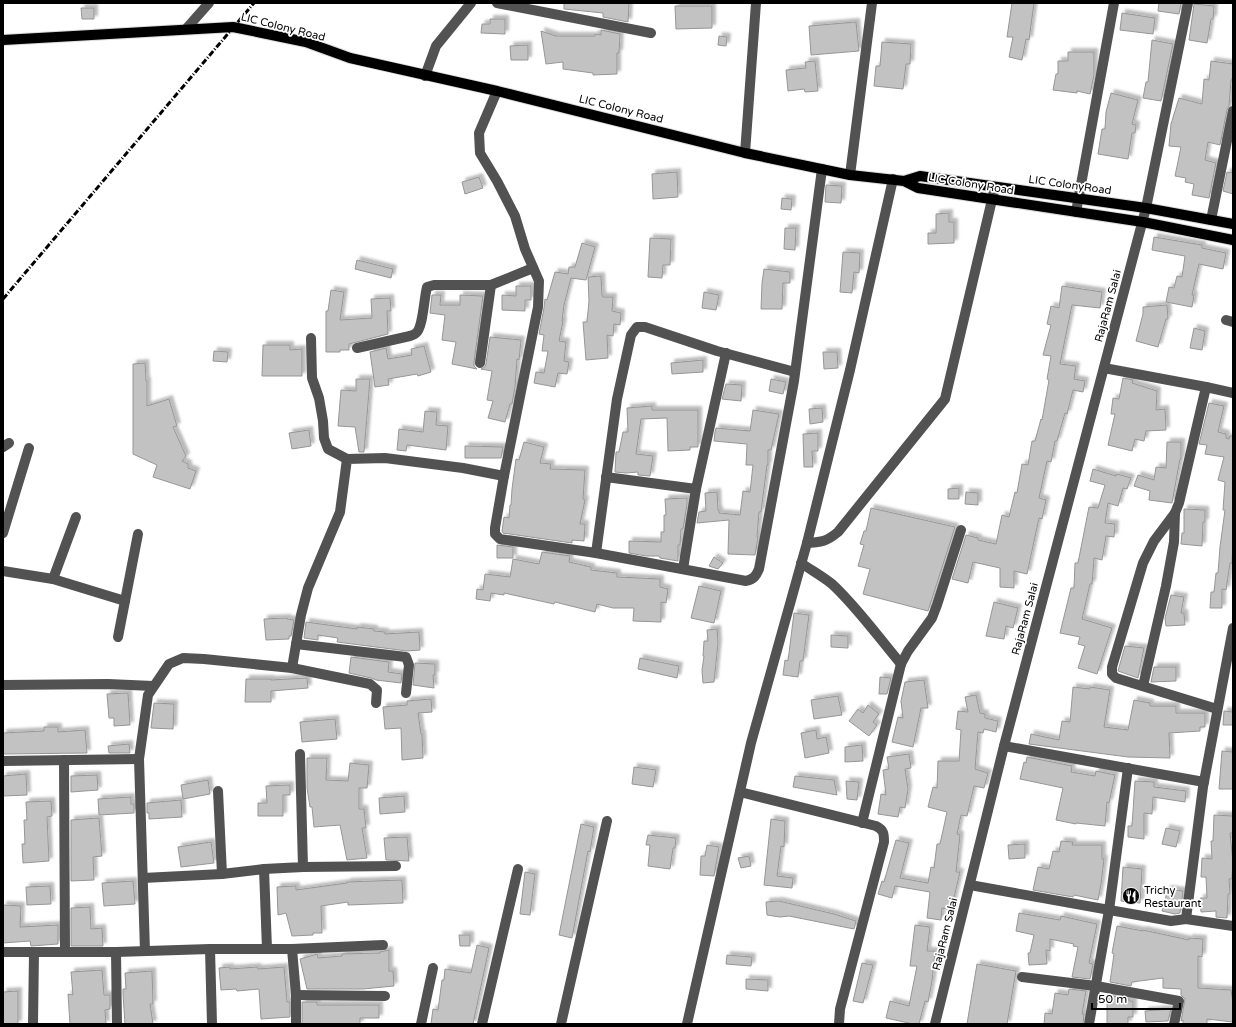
<svg xmlns="http://www.w3.org/2000/svg" width="1236" height="1027" font-family="'Varela Round',sans-serif">
	<defs>
		<filter id="shadow"><feDropShadow dx="3.5" dy="-3.5" stdDeviation="1" flood-color="#0004"/></filter>
	</defs>
	<rect width="100%" height="100%" fill="#fff"/>
	<g fill="#c2c2c2" stroke="#969696" filter="url(#shadow)">
		<polygon points="564,3 629,3 628,22 603,17 603,13 564,9"/>
		<polygon points="1012,3 1034,3 1029,40 1026,39 1022,60 1009,57 1013,37 1007,37"/>
		<polygon points="1159,3 1181,3 1179,14 1158,11"/>
		<polygon points="1194,4 1214,6 1213,19 1211,19 1207,43 1189,40"/>
		<polygon points="675,6 712,6 712,28 676,29"/>
		<polygon points="81,8 94,8 94,19 82,19"/>
		<polygon points="1122,13 1155,18 1153,34 1120,30"/>
		<polygon points="490,19 505,19 505,34 481,33 482,24 490,24"/>
		<polygon points="856,22 859,51 811,55 809,26"/>
		<polygon points="601,30 620,34 619,53 617,53 617,74 593,75 593,73 563,69 563,62 546,64 541,31 556,36 595,36 595,34 601,35"/>
		<polygon points="719,36 727,37 726,46 718,45"/>
		<polygon points="1152,40 1173,44 1161,101 1143,98 1146,82 1148,82"/>
		<polygon points="882,42 911,44 910,64 906,64 903,89 874,86 876,66 880,66"/>
		<polygon points="528,45 528,60 511,60 510,46"/>
		<polygon points="1068,52 1094,52 1094,75 1090,94 1077,91 1077,93 1053,90 1056,74 1058,74 1058,61 1068,61"/>
		<polygon points="815,61 818,91 805,92 804,89 788,91 786,70 806,68 805,62"/>
		<polygon points="1211,61 1233,64 1233,74 1232,80 1231,80 1229,106 1227,110 1220,145 1208,142 1205,160 1216,163 1209,198 1192,195 1194,184 1185,182 1186,178 1175,176 1181,147 1169,146 1171,124 1179,98 1202,104 1204,79 1209,80"/>
		<polygon points="1111,93 1138,100 1132,124 1136,125 1135,133 1132,133 1128,159 1098,154 1102,129 1105,129 1106,112"/>
		<polygon points="677,172 678,197 653,199 652,174"/>
		<polygon points="1227,172 1233,173 1233,194 1223,191"/>
		<polygon points="479,177 483,188 465,194 462,182"/>
		<polygon points="826,185 842,186 841,203 825,202"/>
		<polygon points="782,198 792,199 791,210 781,209"/>
		<polygon points="949,213 949,222 954,222 954,243 928,244 928,233 936,233 936,214"/>
		<polygon points="785,228 796,228 795,250 784,249"/>
		<polygon points="1154,237 1202,245 1202,248 1226,253 1223,269 1199,264 1192,295 1194,295 1192,307 1166,302 1169,287 1174,288 1177,276 1182,277 1185,256 1152,250"/>
		<polygon points="650,238 671,239 670,265 663,265 662,278 648,277"/>
		<polygon points="582,243 595,247 586,280 571,278 564,305 562,321 563,321 559,341 566,342 564,361 569,362 567,374 558,373 555,387 534,383 536,372 544,373 548,351 542,351 544,335 539,334 544,308 545,299 547,300 555,272 568,274 569,267 575,267"/>
		<polygon points="843,252 860,253 859,273 854,272 852,293 840,292"/>
		<polygon points="357,260 393,269 391,278 355,269"/>
		<polygon points="764,269 790,272 790,283 783,283 782,309 761,309 762,283"/>
		<polygon points="601,276 602,295 603,297 613,297 612,311 621,313 620,325 614,324 613,336 607,335 608,358 586,360 583,322 587,322 589,301 588,277"/>
		<polygon points="516,286 531,286 531,300 525,300 525,311 502,310 502,295 516,296"/>
		<polygon points="1062,286 1102,292 1100,308 1072,305 1060,364 1076,366 1074,379 1085,381 1083,392 1073,390 1067,414 1065,413 1057,441 1055,441 1051,462 1047,461 1039,498 1046,500 1042,519 1039,518 1027,574 1014,571 1014,588 1000,587 1000,568 973,562 968,583 952,579 966,535 978,538 978,540 996,544 1002,515 1009,517 1015,492 1017,493 1022,464 1028,465 1032,441 1035,441 1041,419 1042,420 1049,380 1047,379 1051,356 1043,355 1051,325 1047,324 1051,306 1059,308"/>
		<polygon points="331,290 344,292 340,320 372,318 371,299 390,298 391,311 387,311 388,334 349,344 349,350 340,350 340,352 326,352 326,311 328,311"/>
		<polygon points="704,292 719,295 716,310 702,308"/>
		<polygon points="432,295 441,295 440,305 460,305 460,295 483,296 474,362 474,366 477,369 452,364 456,342 442,340 445,315 430,313"/>
		<polygon points="1167,305 1168,319 1166,319 1158,347 1136,341 1143,314 1143,307"/>
		<polygon points="1194,328 1205,331 1202,350 1190,348"/>
		<polygon points="490,337 521,340 519,360 517,359 515,387 512,404 510,404 505,422 488,418 493,401 487,400 492,371 481,369 485,367 486,364"/>
		<polygon points="263,345 290,345 290,350 302,349 302,376 262,376"/>
		<polygon points="424,346 431,372 418,376 417,374 388,379 389,385 375,387 370,352 386,348 388,359 412,355 411,349"/>
		<polygon points="214,351 228,352 227,362 213,361"/>
		<polygon points="823,352 837,352 838,368 824,369"/>
		<polygon points="703,360 703,372 672,374 671,363"/>
		<polygon points="145,363 146,381 147,381 147,406 169,399 177,426 173,427 186,456 182,461 188,464 188,468 196,471 190,489 153,477 157,465 133,454 133,364"/>
		<polygon points="1123,378 1133,380 1132,383 1157,391 1156,410 1165,409 1166,430 1146,431 1144,441 1135,439 1132,451 1108,445 1115,414 1111,414 1113,398 1119,399"/>
		<polygon points="356,379 370,379 364,452 359,452 355,427 338,426 341,390 356,391"/>
		<polygon points="771,379 786,382 783,394 769,391"/>
		<polygon points="726,384 742,385 741,401 722,399"/>
		<polygon points="1209,403 1224,406 1218,432 1226,434 1226,438 1229,439 1230,436 1233,436 1233,543 1232,563 1230,563 1226,590 1222,589 1222,608 1210,608 1211,592 1214,592 1216,573 1218,573 1220,547 1225,510 1223,510 1225,482 1218,480 1224,457 1205,454 1207,445 1199,444"/>
		<polygon points="652,406 652,410 698,410 698,447 690,447 690,450 668,451 667,418 641,419 636,454 653,456 650,476 638,475 638,472 626,473 615,472 616,452 619,452 623,432 628,432 627,408"/>
		<polygon points="822,408 823,422 810,424 809,409"/>
		<polygon points="753,410 779,414 771,450 768,450 768,465 767,465 761,512 759,512 757,537 758,537 755,555 728,554 729,520 697,523 699,512 706,511 705,493 717,492 718,510 719,510 719,513 740,515 743,491 750,492 753,465 746,465 747,444 714,441 715,432 716,428 750,431"/>
		<polygon points="425,411 437,412 436,425 448,426 446,450 407,445 406,451 397,450 399,429 423,432"/>
		<polygon points="309,430 311,446 292,449 289,433"/>
		<polygon points="818,433 818,451 812,451 813,467 804,467 803,434"/>
		<polygon points="524,442 544,447 540,463 551,464 550,469 585,470 583,499 585,500 580,524 585,524 584,541 572,540 572,543 503,533 502,531 504,517 509,518 510,505 511,505 512,489 516,459 519,460"/>
		<polygon points="1167,442 1181,442 1181,459 1180,459 1172,503 1149,500 1150,491 1134,486 1138,475 1154,480 1156,467 1166,468"/>
		<polygon points="465,446 503,447 501,458 465,458"/>
		<polygon points="1093,469 1116,476 1117,474 1131,478 1127,489 1123,488 1118,506 1108,503 1105,523 1115,524 1114,537 1106,536 1102,560 1094,558 1092,584 1090,584 1082,619 1112,628 1097,674 1078,668 1085,646 1078,644 1080,637 1060,633 1071,588 1074,588 1075,563 1078,563 1089,507 1098,508 1105,485 1090,481"/>
		<polygon points="959,488 959,499 948,499 948,489"/>
		<polygon points="966,492 978,493 978,505 965,504"/>
		<polygon points="687,498 687,504 683,529 681,529 680,545 678,545 678,561 660,558 659,556 646,556 629,553 629,541 661,542 661,532 664,532 664,515 666,515 665,499"/>
		<polygon points="871,508 955,527 928,611 863,594 870,569 858,566 864,545 860,544 864,531 866,531"/>
		<polygon points="1184,509 1205,510 1205,522 1203,522 1202,546 1181,544 1182,533 1184,533"/>
		<polygon points="497,545 513,547 513,558 497,558"/>
		<polygon points="542,552 570,556 569,562 591,567 591,570 617,573 617,577 660,579 660,587 668,589 666,603 661,602 661,622 633,621 634,608 613,608 597,604 595,612 555,602 554,604 504,593 504,595 491,593 490,601 476,599 477,589 483,590 485,574 510,577 513,559 539,564"/>
		<polygon points="714,557 723,563 718,569 709,566"/>
		<polygon points="699,586 721,591 714,623 691,618"/>
		<polygon points="1171,595 1184,597 1181,613 1184,613 1185,625 1166,626 1165,618"/>
		<polygon points="994,602 1018,608 1013,628 1006,626 1004,639 986,636"/>
		<polygon points="794,613 809,615 803,661 800,661 798,677 783,675 785,660 788,661"/>
		<polygon points="287,618 287,619 294,620 291,636 289,636 289,639 266,640 264,619"/>
		<polygon points="306,622 357,629 357,627 374,629 374,631 385,632 385,634 419,632 420,650 407,651 337,642 338,638 318,635 318,640 304,638"/>
		<polygon points="717,629 718,643 714,682 703,683 702,670 704,656 703,656 704,641 708,641 707,630"/>
		<polygon points="831,635 848,636 848,648 831,647"/>
		<polygon points="1125,646 1144,648 1138,678 1118,671"/>
		<polygon points="351,657 389,662 388,672 402,674 401,683 376,680 371,678 349,673"/>
		<polygon points="640,658 679,666 677,678 638,669"/>
		<polygon points="415,663 435,664 435,675 433,675 434,688 413,685"/>
		<polygon points="1154,667 1176,667 1176,681 1151,682"/>
		<polygon points="880,677 891,678 887,694 879,694"/>
		<polygon points="307,678 308,688 271,691 271,702 245,702 246,679 271,679 271,680"/>
		<polygon points="924,680 928,708 921,708 913,747 892,742 898,717 903,718 901,701 905,682"/>
		<polygon points="1073,687 1090,689 1090,687 1110,690 1104,727 1128,730 1134,700 1150,703 1150,706 1176,706 1176,713 1205,713 1205,727 1200,727 1200,731 1169,733 1170,758 1128,757 1029,744 1031,734 1059,740 1062,721 1070,722"/>
		<polygon points="128,693 130,725 114,726 114,718 109,718 107,694"/>
		<polygon points="976,695 980,713 985,714 985,718 998,721 996,732 984,729 983,733 978,732 975,769 988,773 984,788 974,786 967,816 961,815 957,834 960,835 956,872 960,872 951,910 942,908 941,920 927,918 930,892 895,886 892,898 878,894 882,881 884,882 896,840 909,843 900,878 928,883 931,867 934,868 937,844 940,844 947,812 928,807 933,787 937,788 938,761 959,761 961,730 956,729 958,711 968,712 965,697"/>
		<polygon points="838,696 842,715 814,719 811,700"/>
		<polygon points="431,699 432,712 418,713 421,734 422,734 423,758 402,760 401,728 385,729 383,707 407,705 407,701"/>
		<polygon points="154,703 174,704 173,729 151,728"/>
		<polygon points="868,705 879,714 873,722 877,725 869,736 849,721 858,709 863,713"/>
		<polygon points="1224,711 1233,712 1233,725 1223,725"/>
		<polygon points="335,719 337,739 302,742 300,722"/>
		<polygon points="44,727 58,727 58,732 85,730 87,753 3,754 3,733 44,731"/>
		<polygon points="816,730 817,739 826,737 829,753 805,758 801,733"/>
		<polygon points="129,744 130,753 109,753 108,746"/>
		<polygon points="862,745 863,761 845,762 845,747"/>
		<polygon points="1222,751 1233,752 1233,789 1219,789"/>
		<polygon points="909,754 911,768 905,769 908,789 905,808 900,807 898,817 878,814 881,794 886,795 883,770 889,769 887,757"/>
		<polygon points="1027,757 1072,766 1071,772 1095,776 1096,771 1115,775 1109,803 1107,802 1105,826 1076,823 1076,824 1056,820 1063,788 1020,779 1024,762 1026,763"/>
		<polygon points="307,758 327,758 326,780 348,781 350,763 369,765 367,788 359,788 359,809 364,809 366,828 362,828 367,858 347,860 340,825 314,827 312,807 310,807 307,788"/>
		<polygon points="634,767 656,770 653,787 632,784"/>
		<polygon points="26,774 27,795 3,796 3,776"/>
		<polygon points="97,775 98,790 71,792 71,776"/>
		<polygon points="795,776 834,780 837,795 793,787"/>
		<polygon points="208,780 210,794 183,799 181,785"/>
		<polygon points="846,781 859,782 857,800 847,799"/>
		<polygon points="1135,781 1154,782 1154,787 1186,791 1185,802 1153,797 1152,814 1144,813 1144,839 1128,837 1128,826 1132,826"/>
		<polygon points="290,785 290,795 283,795 283,816 258,816 258,803 267,803 266,786"/>
		<polygon points="404,796 405,812 380,814 379,798"/>
		<polygon points="131,797 131,804 134,804 134,813 99,815 98,799"/>
		<polygon points="181,800 182,817 149,819 149,813 147,813 147,803"/>
		<polygon points="51,801 52,816 47,817 49,861 23,863 22,844 25,844 24,820 27,820 26,802"/>
		<polygon points="1214,815 1233,816 1233,833 1230,833 1233,863 1232,879 1229,879 1230,894 1228,894 1227,918 1216,917 1216,911 1201,912 1200,898 1207,898 1206,877 1201,877 1202,858 1212,859 1211,841 1213,841"/>
		<polygon points="99,818 102,856 93,857 94,880 71,881 71,820"/>
		<polygon points="771,819 785,821 784,847 781,846 777,876 793,878 792,888 764,885"/>
		<polygon points="581,824 594,827 590,852 588,851 572,938 559,935"/>
		<polygon points="1166,828 1180,831 1176,847 1162,844"/>
		<polygon points="648,835 676,838 675,848 673,848 670,869 648,866 650,845 646,845"/>
		<polygon points="407,837 409,861 386,860 384,838"/>
		<polygon points="1061,841 1073,842 1072,845 1102,845 1102,859 1104,859 1101,884 1098,900 1074,895 1073,897 1033,890 1038,867 1049,869 1053,851 1059,852"/>
		<polygon points="211,842 214,863 181,867 178,847"/>
		<polygon points="1025,844 1025,858 1009,859 1008,845"/>
		<polygon points="707,845 719,847 714,876 700,875 701,856 705,856"/>
		<polygon points="749,856 751,866 741,868 738,858"/>
		<polygon points="1123,867 1142,869 1140,903 1121,901"/>
		<polygon points="525,872 535,874 530,915 520,914"/>
		<polygon points="402,880 403,903 348,905 348,902 321,906 322,933 313,933 313,935 292,936 286,913 278,915 277,887 296,886 296,890 347,883 347,882"/>
		<polygon points="133,881 135,904 104,906 102,883"/>
		<polygon points="50,886 51,904 27,905 26,887"/>
		<polygon points="1167,889 1183,891 1180,913 1175,914 1162,911 1164,902 1165,902"/>
		<polygon points="779,901 834,914 856,921 854,929 789,916 780,917 767,915 766,902"/>
		<polygon points="3,905 21,906 20,927 58,925 58,944 31,946 30,941 3,943"/>
		<polygon points="90,907 91,929 102,928 103,946 71,946 71,908"/>
		<polygon points="1019,913 1060,920 1061,916 1097,924 1089,963 1093,964 1090,979 1072,977 1078,947 1073,946 1074,944 1050,939 1050,951 1046,950 1047,964 1029,965 1028,953 1030,953 1034,935 1016,931"/>
		<polygon points="915,925 930,927 927,951 935,951 932,981 928,1002 925,1001 919,1024 913,1024 886,1018 890,1001 909,1006 917,966 910,966"/>
		<polygon points="1117,926 1143,931 1143,930 1189,940 1189,938 1203,939 1202,957 1198,956 1198,988 1231,990 1233,1003 1233,1022 1207,1019 1207,1024 1183,1024 1183,1020 1181,1021 1185,999 1181,995 1181,989 1163,988 1163,978 1132,982 1131,986 1110,982 1114,954 1112,953"/>
		<polygon points="459,935 470,935 470,946 460,946"/>
		<polygon points="477,945 489,948 473,1024 431,1024 433,1009 438,1010 442,980 444,980 445,969 471,973"/>
		<polygon points="389,950 389,971 393,971 394,986 363,989 307,989 300,959 314,955 317,954 318,958 342,956 342,954 380,953 380,952"/>
		<polygon points="727,955 752,957 751,966 726,964"/>
		<polygon points="862,963 873,965 863,1003 853,1001"/>
		<polygon points="977,964 1016,971 1007,1024 967,1024"/>
		<polygon points="230,967 230,969 257,967 258,969 284,967 287,1002 290,1002 290,1017 261,1019 259,989 237,991 236,989 221,990 219,968"/>
		<polygon points="102,970 104,995 110,995 110,1009 105,1010 106,1024 70,1024 68,994 73,995 71,972"/>
		<polygon points="152,971 153,1004 150,1004 153,1024 125,1024 123,994 123,989 126,989 125,973"/>
		<polygon points="746,979 768,980 768,991 746,989"/>
		<polygon points="1069,989 1086,991 1082,1014 1084,1014 1083,1024 1044,1024 1045,1013 1052,1014 1055,993 1068,995"/>
		<polygon points="18,991 18,1024 3,1024 3,992"/>
		<polygon points="1107,995 1129,999 1129,1001 1133,1001 1133,1017 1128,1017 1128,1024 1107,1024"/>
		<polygon points="302,1002 317,1002 317,1005 379,1005 379,1018 360,1018 360,1024 302,1024"/>
		<polygon points="1171,1009 1168,1021 1146,1022 1145,1011"/>
	</g>
	<g fill="none" stroke-linecap="round" stroke-linejoin="round">
		<g stroke="#dbdbdb" stroke-width="12">
			<g id="major">
				<polyline points="3,40 233,27 306,42 350,58 497,91 745,153 850,175 904,181 918,188 1143,222 1233,240"/>
				<polyline points="904,181 920,176 1146,208 1233,224"/>
			</g>
		</g>
		<g stroke="#525252" stroke-width="10">
			<polyline points="497,3 651,33"/>
			<polyline points="186,29 209,3"/>
			<polyline points="425,76 436,46 471,3"/>
			<polyline points="745,153 756,3"/>
			<polyline points="850,175 872,3"/>
			<polyline points="1076,212 1114,3"/>
			<polyline points="1211,220 1233,111"/>
			<polyline points="1226,320 1233,322"/>
			<polyline points="311,338 312,378 319,398 323,421 324,438 328,449 347,459"/>
			<path d="M357,348l53,-12c2,-1 4,-1 6,-3 7,-5 8,-35 11,-46l7,-2h57l42,-17"/>
			<polyline points="480,363 491,285"/>
			<polyline points="1104,368 1206,387"/>
			<polyline points="3,447 9,443"/>
			<path d="M504,476l-9,52v6l5,5 96,14 150,28c8,-2 10,-5 13,-12l35,-188 28,-212"/>
			<polyline points="606,477 696,489 726,353"/>
			<polyline points="3,533 29,448"/>
			<path d="M807,543c14,-1 19,-1 31,-11l107,-133 50,-212"/>
			<polyline points="596,553 617,399 631,335 637,327 645,327 717,351 795,372"/>
			<path d="M801,563c10,7 21,13 31,21 25,23 47,54 69,80"/>
			<polyline points="683,569 696,489"/>
			<polyline points="3,571 53,579 125,601"/>
			<polyline points="53,579 76,517"/>
			<polyline points="1233,628 1203,787 1186,919 1233,926"/>
			<polyline points="118,637 138,534"/>
			<polyline points="296,644 406,657 409,665 406,693"/>
			<polyline points="292,668 370,684 377,690 376,703"/>
			<polyline points="3,685 108,684 153,686"/>
			<polyline points="1143,686 1166,586 1174,542 1175,513"/>
			<polyline points="1217,709 1116,678 1112,674 1112,667 1143,563 1154,541 1175,513 1179,503 1206,387 1233,393"/>
			<polyline points="1004,746 1204,782"/>
			<polyline points="64,760 65,952"/>
			<polyline points="3,761 139,759"/>
			<polyline points="218,791 222,874"/>
			<path d="M740,792l136,34c8,4 8,8 8,16l-44,167 -1,15"/>
			<polyline points="862,823 901,664 908,651 932,618 937,605 961,530"/>
			<polyline points="303,867 396,866"/>
			<polyline points="264,869 303,867 300,754"/>
			<polyline points="143,878 222,874 264,869 267,949"/>
			<polyline points="970,885 1171,921 1186,919"/>
			<polyline points="210,949 212,1024"/>
			<polyline points="292,949 383,945"/>
			<polyline points="145,951 139,759 148,695 169,664 183,658 204,659 292,668 301,615 308,588 340,512 347,459 385,458 463,468 504,476 538,307 539,281 525,249 515,216 497,181 480,153 479,133 497,91"/>
			<polyline points="3,952 34,952"/>
			<polyline points="116,952 117,1024"/>
			<polyline points="1022,977 1096,986 1179,1001 1174,1024"/>
			<polyline points="296,995 385,996"/>
			<polyline points="33,1024 34,952 116,952 210,949 292,949 296,995 296,1024"/>
			<polyline points="421,1024 433,968"/>
			<polyline points="482,1024 518,869"/>
			<polyline points="561,1024 607,821"/>
			<polyline points="687,1024 751,743 807,543 850,370 893,179"/>
			<polyline points="935,1024 1004,746 1146,208 1188,3"/>
			<polyline points="1089,1024 1109,910 1128,768"/>
		</g>
		<use href="#major" stroke="#000" stroke-width="10"/>
		<polyline stroke="#000" stroke-width="3" stroke-dasharray="6 2 1 2" stroke-linecap="butt" points="3,299 254,3"/>
	</g>
	<defs>
		<g id="restaurant-disc" transform="scale(0.9)"><circle r="9.5" fill="#000" stroke="#fff"/><path d="M-5-6h1v4h1v-4h1v4h1v-4h1v5L-1.5 .5V6h-2V.5L-5-1ZM5-6V6H3V1.5H1.5Q1.5-4 5-6Z" fill="#fff"/></g>
	</defs>
	<g fill-rule="evenodd">
		<use href="#restaurant-disc" x="1131" y="896"/>
	</g>
	<g text-anchor="middle" dominant-baseline="central" stroke-width="3.5" stroke-linejoin="round" paint-order="stroke">
		<g font-size="11" fill="#000" stroke="#fff">
			<text transform="translate(283 27) rotate(14)">LIC Colony Road</text>
			<text transform="translate(621 109) rotate(14)">LIC Colony Road</text>
			<text transform="translate(971 184) rotate(9)">LIC Colony Road</text>
			<text transform="translate(1070 185) rotate(8)">LIC ColonyRoad</text>
			<text transform="translate(1108 306) rotate(-75)">RajaRam Salai</text>
			<text transform="translate(1025 619) rotate(-75)">RajaRam Salai</text>
			<text transform="translate(945 934) rotate(-76)">RajaRam Salai</text>
		</g>
		<g font-size="11" fill="#000" stroke="#fff" text-anchor="start">
			<text x="1144" y="890">Trichy<tspan x="1144" dy="13">Restaurant</tspan></text>
		</g>
	</g>
	<rect width="1236" height="1027" fill="none" stroke="#000000" stroke-width="8"/>
	<path d="M1092 1003v6h88v-6" fill="none" stroke="#000000" stroke-width="2"/>
	<text x="1098" y="1003" font-size="12" fill="#000000" stroke="#ffffff" stroke-width="3" paint-order="stroke">50 m</text>
</svg>
